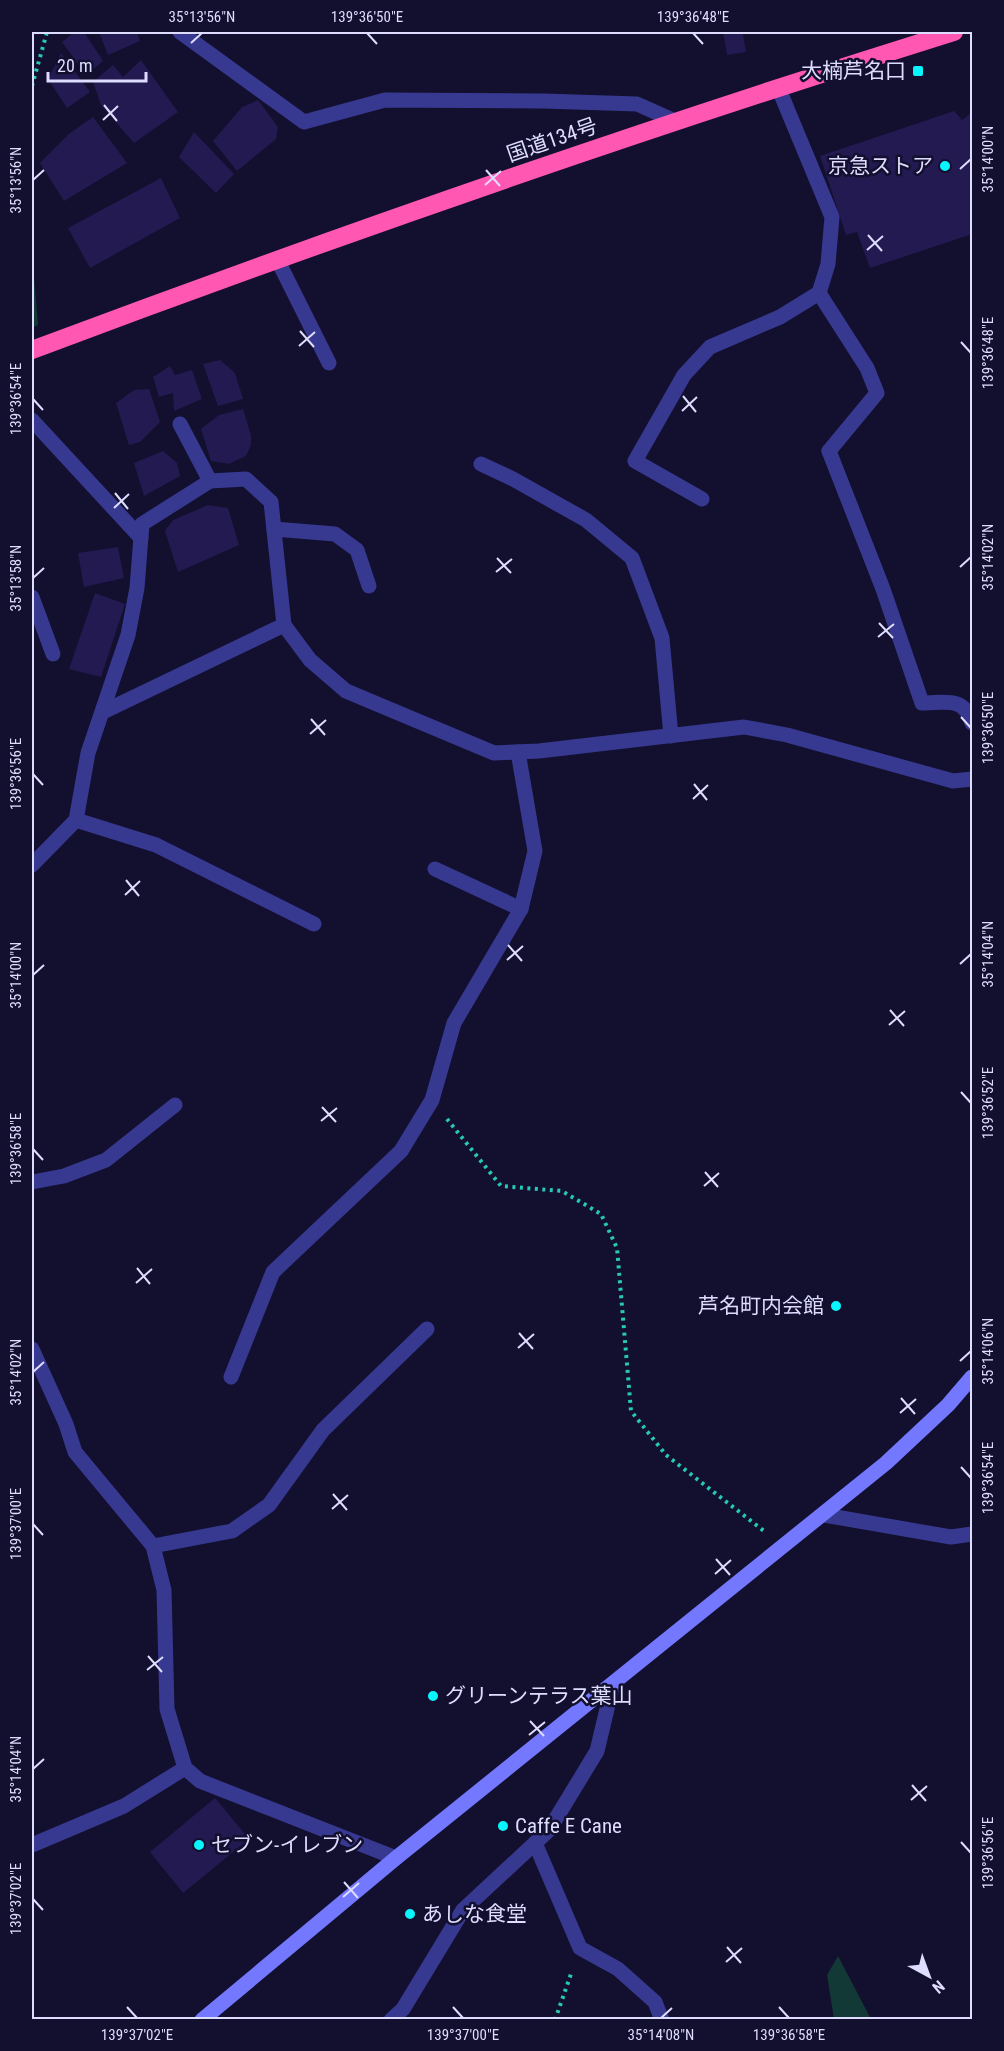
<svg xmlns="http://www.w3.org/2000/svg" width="1004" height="2051" font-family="'Roboto Condensed','Noto Sans JP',sans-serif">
	<rect width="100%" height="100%" fill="#130f2e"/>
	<g fill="#123935">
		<polygon points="32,274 34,276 38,325 32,328"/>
		<polygon points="838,1956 871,2019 834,2019 827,1975"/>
	</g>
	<g fill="#221a51">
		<polygon points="74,32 84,32 103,61 86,75 62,42"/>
		<polygon points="99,32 137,32 140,41 108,55"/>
		<polygon points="723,32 748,32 743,34 746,52 727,55"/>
		<polygon points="61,53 90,92 67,108 48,79"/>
		<polygon points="141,60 178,112 134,143 101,105 93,82 113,65 123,77"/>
		<polygon points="258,100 278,127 276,139 237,171 213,141 242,107"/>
		<polygon points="954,111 962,120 971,113 972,115 972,234 870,268 857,232 846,235 820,156"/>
		<polygon points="93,117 127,163 64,201 40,163 70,133"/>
		<polygon points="194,132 234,174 216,193 179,157"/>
		<polygon points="161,178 180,218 90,268 68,228"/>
		<polygon points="220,360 235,373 243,399 218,406 203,364"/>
		<polygon points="170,366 175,375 192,370 202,399 174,411 173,393 159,397 153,377"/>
		<polygon points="149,389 160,422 140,442 129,445 116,403 134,390"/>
		<polygon points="243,409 251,435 251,445 246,456 229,464 211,461 201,429 219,415"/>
		<polygon points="163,451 177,463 180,476 144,496 134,463"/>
		<polygon points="208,505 228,508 239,545 178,572 165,531 173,520"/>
		<polygon points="118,547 124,578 84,587 78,553"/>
		<polygon points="95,593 125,604 101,677 69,669"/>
		<polygon points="215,1798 249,1839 183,1893 150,1852"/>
	</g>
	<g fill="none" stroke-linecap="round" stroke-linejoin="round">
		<g stroke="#26c9b5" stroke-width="4" stroke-dasharray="3 4.5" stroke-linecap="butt">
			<polyline points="32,86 47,32"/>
			<polyline points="447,1119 501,1186 562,1191 601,1214 617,1248 631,1411 666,1455 764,1531"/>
			<polyline points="555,2020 572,1971"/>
		</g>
		<g stroke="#373991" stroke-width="15">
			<polyline points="180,32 304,122 385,100 544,101 637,104 675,121"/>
			<polyline points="277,259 329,363"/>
			<polyline points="819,293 867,368 877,393 829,451"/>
			<polyline points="32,420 141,538"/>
			<polyline points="481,464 513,479 586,520 632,558 662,638 671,736"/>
			<polyline points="274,529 335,534 357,550 369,586"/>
			<polyline points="32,597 53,654"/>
			<polyline points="103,712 284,625"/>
			<polyline points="518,752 535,851 521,909"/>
			<polyline points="76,820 156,845 314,924"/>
			<polyline points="231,1377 273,1272 401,1151 432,1100 454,1023 521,909 435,869"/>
			<polyline points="153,1546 232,1531 269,1505 323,1430 427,1329"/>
		</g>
		<g stroke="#373991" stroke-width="15">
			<polyline points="180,424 210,481"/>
			<path d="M829,451l54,138 39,114c23,0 42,-7 50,20"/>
			<polyline points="702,499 635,461 684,375 710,347 780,317 819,293 828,264 832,217 778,87"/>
			<polyline points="32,865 76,820 88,753 128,635 137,588 142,524 210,481 246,479 271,502 284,625 310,660 346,691 494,753 539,751 744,727 787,735 953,781 972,779"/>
			<polyline points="32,1182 64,1176 106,1160 175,1105"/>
			<polyline points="32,1349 66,1424 75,1452 153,1546 164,1590 167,1709 185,1768 200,1781 396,1858"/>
			<polyline points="824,1515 951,1537 972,1534"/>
			<polyline points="535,1843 580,1948 618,1969 655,2002 662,2020"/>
			<polyline points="32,1845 124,1806 185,1768"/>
			<polyline points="391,2020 403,2009 463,1910 549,1830 597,1751 613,1684"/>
		</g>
		<polyline stroke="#7378ff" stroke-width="15" points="202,2020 396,1858 886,1463 948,1405 972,1377"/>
		<path stroke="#ff57b2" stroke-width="18" d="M32,350c304,-114 611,-221 922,-318"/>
	</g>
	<path fill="none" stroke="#dedcff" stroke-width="2" d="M367,33l10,11M693,33l10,11M191,43l11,-10M104,105l13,16M103,120l15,-14M960,169l11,-10M486,170l14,16M33,180l11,-10M485,185l16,-14M868,235l14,16M867,250l16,-14M300,331l14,16M961,342l10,11M299,346l16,-14M683,396l13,16M33,399l10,11M682,411l15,-14M115,493l13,16M114,508l15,-14M497,558l14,15M960,567l11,-10M496,572l16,-13M33,578l11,-10M879,623l14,15M878,637l16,-13M961,717l10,11M311,719l14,16M310,734l16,-14M33,774l10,11M694,784l13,16M693,799l15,-14M126,880l13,16M125,895l15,-14M508,945l14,16M507,960l16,-14M960,964l11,-10M33,975l11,-10M890,1010l14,16M889,1025l16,-14M961,1092l10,11M322,1107l14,15M321,1121l16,-13M33,1149l10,11M705,1172l13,15M704,1186l15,-13M137,1268l13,16M136,1283l16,-14M519,1333l14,16M518,1348l16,-14M960,1361l11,-10M33,1372l11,-10M901,1398l14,16M900,1413l16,-14M961,1467l10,11M333,1494l14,16M332,1509l16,-14M33,1524l10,11M716,1559l14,16M715,1574l16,-14M148,1656l14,16M147,1670l16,-13M530,1721l14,15M529,1735l16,-13M33,1769l11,-10M912,1785l14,16M911,1800l16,-14M961,1842l10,11M344,1882l14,16M343,1897l16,-14M33,1899l10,11M727,1947l14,16M726,1962l16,-14M127,2007l10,11M453,2007l10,11M779,2007l10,11M661,2018l11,-10"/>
	<g fill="#08f5ff" stroke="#130f2e" stroke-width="2">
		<rect x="912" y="65" width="12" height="12" rx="3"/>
		<circle cx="945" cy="166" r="6"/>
		<circle cx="836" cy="1306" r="6"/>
		<circle cx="433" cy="1696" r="6"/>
		<circle cx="503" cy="1826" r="6"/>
		<circle cx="199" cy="1845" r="6"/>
		<circle cx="410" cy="1914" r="6"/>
	</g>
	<g text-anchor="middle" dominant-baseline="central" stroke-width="5" stroke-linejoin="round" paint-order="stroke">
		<g font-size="21" fill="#dedcff" stroke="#130f2e" text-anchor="start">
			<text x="906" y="71" text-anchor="end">大楠芦名口</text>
			<text x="933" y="166" text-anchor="end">京急ストア</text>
			<text x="824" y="1306" text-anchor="end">芦名町内会館</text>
			<text x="445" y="1696">グリーンテラス葉山</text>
			<text x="515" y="1826">Caffe E Cane</text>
			<text x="211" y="1845">セブン-イレブン</text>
			<text x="422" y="1914">あしな食堂</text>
		</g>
		<g font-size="21" fill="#dedcff" stroke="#130f2e">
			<text transform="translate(552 140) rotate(-19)">国道134号</text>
		</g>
	</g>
	<rect width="1004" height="2051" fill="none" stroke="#130f2e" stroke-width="66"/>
	<g transform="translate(929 1976) rotate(139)" stroke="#130f2e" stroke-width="4.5" paint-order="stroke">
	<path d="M0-4.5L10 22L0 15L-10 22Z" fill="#dedcff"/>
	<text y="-9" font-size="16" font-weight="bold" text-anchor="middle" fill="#dedcff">N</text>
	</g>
	<path d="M48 72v9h98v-9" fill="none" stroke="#dedcff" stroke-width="3"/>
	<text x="57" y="72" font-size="18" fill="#dedcff" stroke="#130f2e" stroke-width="4.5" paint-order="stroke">20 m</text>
	<rect x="33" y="33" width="938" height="1985" fill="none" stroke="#dedcff" stroke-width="2"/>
	<g font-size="15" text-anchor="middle" fill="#dedcff">
		<text x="202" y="22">35°13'56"N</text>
		<text x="367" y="22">139°36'50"E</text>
		<text x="693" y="22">139°36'48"E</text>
		<text transform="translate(988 159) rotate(-90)" y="5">35°14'00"N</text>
		<text transform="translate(16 180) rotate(-90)" y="5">35°13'56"N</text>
		<text transform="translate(988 353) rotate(-90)" y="5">139°36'48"E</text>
		<text transform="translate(16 399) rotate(-90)" y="5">139°36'54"E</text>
		<text transform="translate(988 557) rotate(-90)" y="5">35°14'02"N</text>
		<text transform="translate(16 578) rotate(-90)" y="5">35°13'58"N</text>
		<text transform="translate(988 728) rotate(-90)" y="5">139°36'50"E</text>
		<text transform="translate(16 774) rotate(-90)" y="5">139°36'56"E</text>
		<text transform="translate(988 954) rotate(-90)" y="5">35°14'04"N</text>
		<text transform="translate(16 975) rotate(-90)" y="5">35°14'00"N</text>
		<text transform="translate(988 1103) rotate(-90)" y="5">139°36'52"E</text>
		<text transform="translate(16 1149) rotate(-90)" y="5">139°36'58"E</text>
		<text transform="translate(988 1351) rotate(-90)" y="5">35°14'06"N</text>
		<text transform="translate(16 1372) rotate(-90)" y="5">35°14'02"N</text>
		<text transform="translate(988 1478) rotate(-90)" y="5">139°36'54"E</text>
		<text transform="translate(16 1524) rotate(-90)" y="5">139°37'00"E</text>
		<text transform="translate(16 1769) rotate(-90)" y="5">35°14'04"N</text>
		<text transform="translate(988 1853) rotate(-90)" y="5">139°36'56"E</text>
		<text transform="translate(16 1899) rotate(-90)" y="5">139°37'02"E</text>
		<text x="137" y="2040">139°37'02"E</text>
		<text x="463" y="2040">139°37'00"E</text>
		<text x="661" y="2040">35°14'08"N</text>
		<text x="789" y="2040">139°36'58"E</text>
	</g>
</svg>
